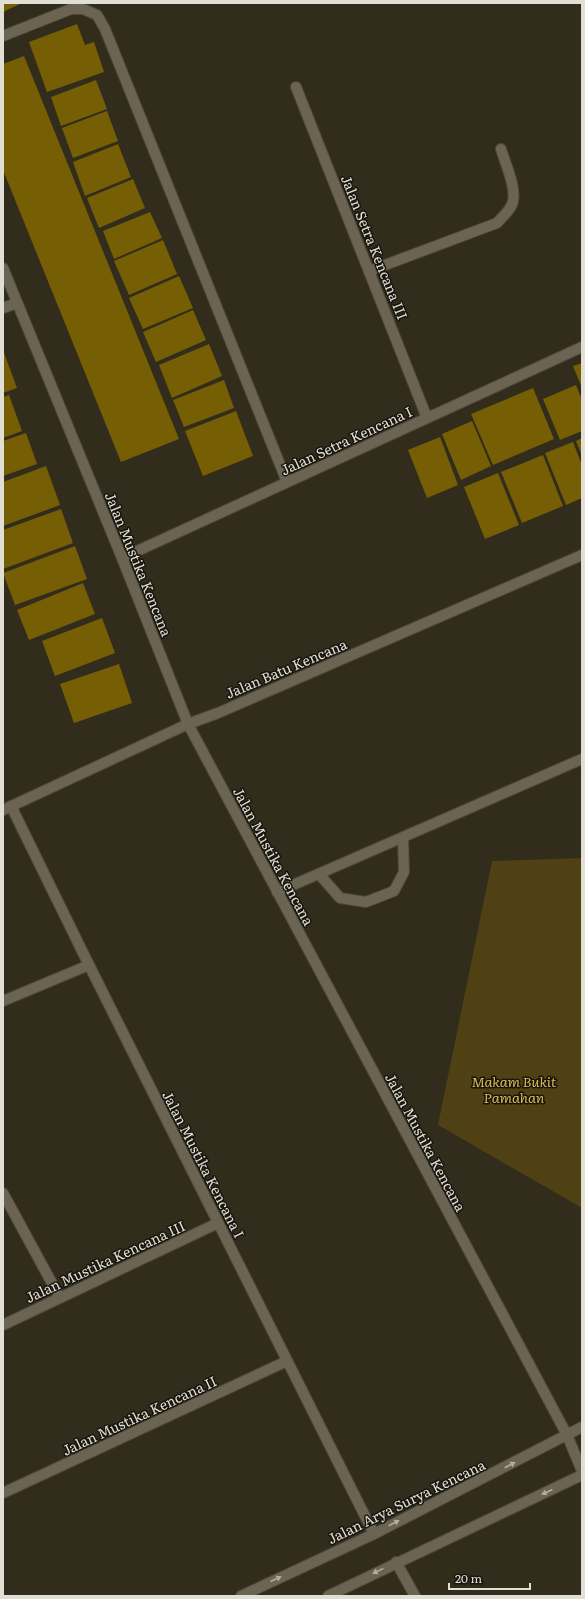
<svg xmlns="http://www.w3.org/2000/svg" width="585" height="1599" font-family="Literata,serif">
	<rect width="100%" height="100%" fill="#322c1c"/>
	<polygon fill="#4f4114" points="582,858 582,1208 438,1125 492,861"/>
	<g fill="#765e04">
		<polygon points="3,3 22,3 3,12"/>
		<polygon points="77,24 85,45 94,42 104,72 47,92 29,42"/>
		<polygon points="24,56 179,439 121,462 3,170 3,64"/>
		<polygon points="96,80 107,109 61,126 51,97"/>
		<polygon points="107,111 118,141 73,158 62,128"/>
		<polygon points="118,144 131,177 85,196 73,162"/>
		<polygon points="133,179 145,208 99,228 87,198"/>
		<polygon points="150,212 162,238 114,259 103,231"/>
		<polygon points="163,240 177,274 129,295 114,261"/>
		<polygon points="179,276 193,308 143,329 129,298"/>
		<polygon points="193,310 206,340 156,362 143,332"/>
		<polygon points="209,344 222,376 172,398 159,365"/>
		<polygon points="3,350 17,388 3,393"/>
		<polygon points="582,363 582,388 573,366"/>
		<polygon points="224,380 234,408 184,427 173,400"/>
		<polygon points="576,385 582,400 582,431 560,440 543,399"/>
		<polygon points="533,388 554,439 493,465 471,414"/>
		<polygon points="9,395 22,431 3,438 3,397"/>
		<polygon points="236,411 253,456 203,476 185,431"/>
		<polygon points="472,421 491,466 461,480 442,434"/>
		<polygon points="26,433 37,464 3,476 3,441"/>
		<polygon points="440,437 458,485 427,498 408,450"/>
		<polygon points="582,438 582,456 576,441"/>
		<polygon points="573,442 582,465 582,498 566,505 545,453"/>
		<polygon points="543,455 563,506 522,523 501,472"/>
		<polygon points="46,466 60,505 3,526 3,482"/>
		<polygon points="498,473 519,525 485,539 464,487"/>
		<polygon points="61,509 73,543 3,569 3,530"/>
		<polygon points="75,546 87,579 15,605 3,573"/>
		<polygon points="83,583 95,614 29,640 17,610"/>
		<polygon points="102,618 115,653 55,676 42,641"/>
		<polygon points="119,664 132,703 74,723 60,684"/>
	</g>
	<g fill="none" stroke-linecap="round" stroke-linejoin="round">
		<g stroke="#4e493b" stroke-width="12">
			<g id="minor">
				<polyline points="3,36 71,9 83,9 97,15 105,29 287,482"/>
				<polyline points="296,87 427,418"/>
				<polyline points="3,268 122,558 188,724 567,1435 582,1471"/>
				<path d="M369,271l128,-48c5,-6 15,-14 16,-22 3,-15 -8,-38 -12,-52"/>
				<polyline points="3,308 17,303"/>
				<polyline points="122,558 582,347"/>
				<polyline points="11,806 89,965 374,1534"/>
				<polyline points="3,810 188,724 218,713 582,555"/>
				<polyline points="319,874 340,898 366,902 394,891 404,872 403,838"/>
				<polyline points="277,892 582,759"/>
				<polyline points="3,1001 89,965"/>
				<polyline points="3,1193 60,1298"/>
				<polyline points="3,1325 218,1223"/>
				<polyline points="3,1493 287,1361"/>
				<polyline points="396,1562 415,1596"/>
				<polyline points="241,1596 374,1534 582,1427"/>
				<polyline points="328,1596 582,1475"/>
			</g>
		</g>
		<use href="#minor" stroke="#6b6452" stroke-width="10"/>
	</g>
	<defs><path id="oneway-solid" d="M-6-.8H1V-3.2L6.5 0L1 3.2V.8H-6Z"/></defs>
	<g fill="#b2ad9f">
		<use href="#oneway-solid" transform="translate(510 1465) rotate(-27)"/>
		<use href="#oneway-solid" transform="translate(547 1492) rotate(155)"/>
		<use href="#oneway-solid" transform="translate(394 1523) rotate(-27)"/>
		<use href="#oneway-solid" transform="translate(378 1571) rotate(154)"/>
		<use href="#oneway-solid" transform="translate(276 1579) rotate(-25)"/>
	</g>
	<g text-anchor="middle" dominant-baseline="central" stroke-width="3" stroke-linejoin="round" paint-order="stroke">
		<g font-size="14" fill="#e1ded3" stroke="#17150e">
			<text transform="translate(375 247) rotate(68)">Jalan Setra Kencana III</text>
			<text transform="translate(346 440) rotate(-25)">Jalan Setra Kencana I</text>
			<text transform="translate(139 564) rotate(68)">Jalan Mustika Kencana</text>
			<text transform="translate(286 668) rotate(-23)">Jalan Batu Kencana</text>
			<text transform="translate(274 856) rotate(62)">Jalan Mustika Kencana</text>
			<text transform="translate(426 1142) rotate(62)">Jalan Mustika Kencana</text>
			<text transform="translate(204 1164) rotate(63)">Jalan Mustika Kencana I</text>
			<text transform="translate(105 1261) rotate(-25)">Jalan Mustika Kencana III</text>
			<text transform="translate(139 1415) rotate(-25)">Jalan Mustika Kencana II</text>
			<text transform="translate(406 1501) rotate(-26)">Jalan Arya Surya Kencana</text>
		</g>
		<g font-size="14" font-style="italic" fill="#dcbb51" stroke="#17150e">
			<text x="514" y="1081">Makam Bukit<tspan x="514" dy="16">Pamahan</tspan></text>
		</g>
	</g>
	<rect width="585" height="1599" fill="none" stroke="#e1ded3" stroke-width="8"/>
	<path d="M449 1583v6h81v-6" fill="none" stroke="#e1ded3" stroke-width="2"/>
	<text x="455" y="1583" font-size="12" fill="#e1ded3" stroke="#17150e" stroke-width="3" paint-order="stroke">20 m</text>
</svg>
